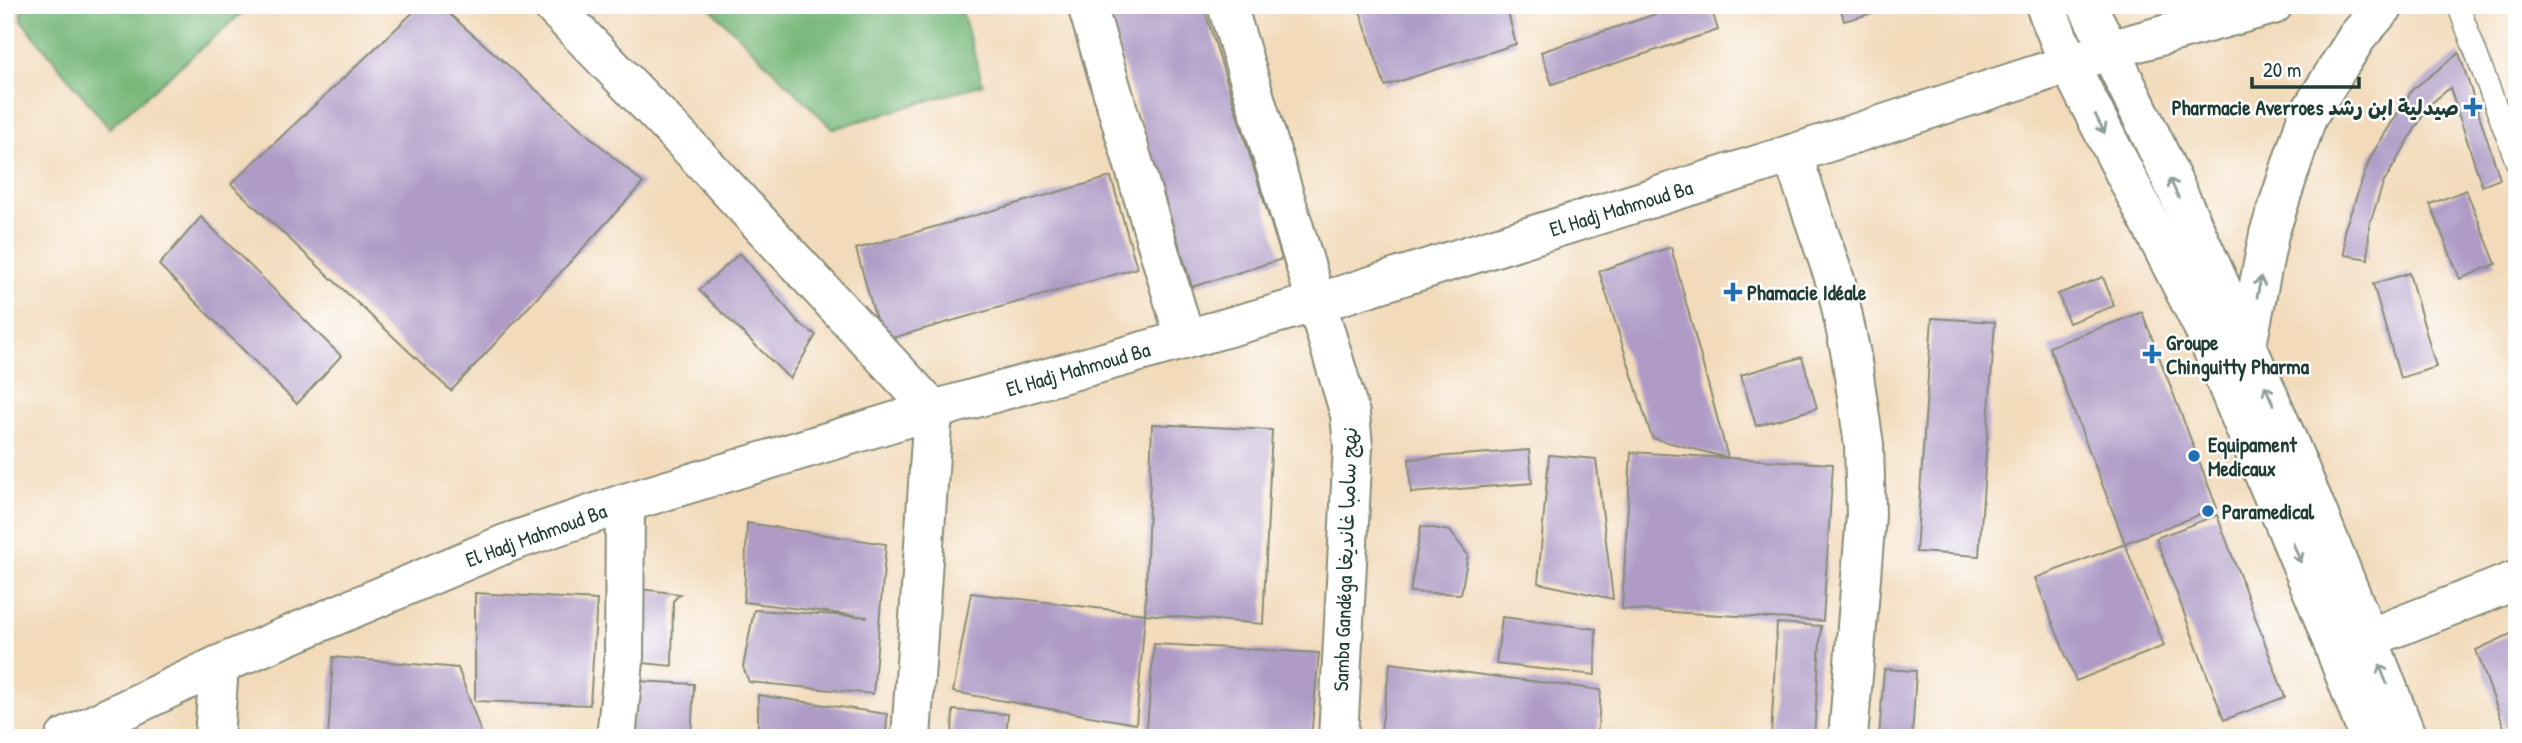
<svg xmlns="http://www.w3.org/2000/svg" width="2522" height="743" font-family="'Patrick Hand','Playpen Sans Arabic',sans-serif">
	<rect width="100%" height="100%" fill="#fff"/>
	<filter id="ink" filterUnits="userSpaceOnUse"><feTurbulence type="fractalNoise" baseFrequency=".0143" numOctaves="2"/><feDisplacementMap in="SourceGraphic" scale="14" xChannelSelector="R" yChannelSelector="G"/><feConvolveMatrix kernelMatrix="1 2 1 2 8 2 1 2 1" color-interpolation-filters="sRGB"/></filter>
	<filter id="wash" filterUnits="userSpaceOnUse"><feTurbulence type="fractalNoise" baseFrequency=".00686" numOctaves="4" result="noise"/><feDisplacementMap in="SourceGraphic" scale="28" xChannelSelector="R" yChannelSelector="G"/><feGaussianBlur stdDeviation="1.57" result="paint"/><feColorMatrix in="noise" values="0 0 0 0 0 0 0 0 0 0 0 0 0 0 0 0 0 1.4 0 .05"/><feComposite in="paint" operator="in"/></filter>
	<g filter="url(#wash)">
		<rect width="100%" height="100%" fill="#f2daba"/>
		<g fill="#78b87a" stroke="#4c7a57" stroke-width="2">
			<polygon points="21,5 251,5 109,128 22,21"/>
			<polygon points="707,5 960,5 983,84 833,129"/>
		</g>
		<g id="blocks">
			<g fill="#af9bc6">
				<polygon points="421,5 439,5 643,183 451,391 231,184"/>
				<polygon points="1105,5 1203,5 1282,259 1192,287"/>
				<polygon points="1358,5 1506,5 1516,44 1385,86"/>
				<polygon points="1683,5 1710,5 1718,30 1552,84 1541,52"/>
				<polygon points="1840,5 1899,5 1899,6 1844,21"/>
				<polygon points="2459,53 2500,179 2482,186 2450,88 2429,105 2383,184 2369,226 2368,259 2345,255 2344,231 2371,156 2412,90"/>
				<polygon points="1111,177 1137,268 882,341 856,249"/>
				<polygon points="2466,190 2496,264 2460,279 2430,204"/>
				<polygon points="201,217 341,356 297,404 159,265"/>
				<polygon points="1671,247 1728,458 1833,464 1823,621 1622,609 1631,452 1728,458 1652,438 1599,271"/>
				<polygon points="740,253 799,323 816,335 790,379 699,290"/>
				<polygon points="2409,273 2436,367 2400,378 2373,284"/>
				<polygon points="2103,277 2114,306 2069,323 2058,294"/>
				<polygon points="2142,312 2217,508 2125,543 2049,347"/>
				<polygon points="1932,318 1995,322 1979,556 1916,552"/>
				<polygon points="1802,357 1817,408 1756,426 1741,375"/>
				<polygon points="1152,424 1272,430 1263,624 1145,614"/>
				<polygon points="1529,450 1532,483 1411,493 1409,459"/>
				<polygon points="1549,455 1596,459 1613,599 1538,583"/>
				<polygon points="2217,515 2285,697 2224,720 2156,538"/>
				<polygon points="747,523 886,544 873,694 749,682 743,667 754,610 868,617 744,602"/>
				<polygon points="1421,526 1450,531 1468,555 1461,594 1410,592"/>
				<polygon points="2125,544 2164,646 2076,681 2035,578"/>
				<polygon points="632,588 680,594 673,601 672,666 624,661"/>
				<polygon points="475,593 597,600 590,705 475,701"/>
				<polygon points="971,593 1145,614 1136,724 953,692"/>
				<polygon points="1502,617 1596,629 1595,675 1496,664"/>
				<polygon points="1777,623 1821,626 1814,738 1771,738"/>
				<polygon points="2517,631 2517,738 2508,738 2476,650"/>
				<polygon points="1154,644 1319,653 1311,738 1146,738"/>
				<polygon points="333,657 458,668 482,735 328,738"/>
				<polygon points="1390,663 1601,690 1597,738 1380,738"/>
				<polygon points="1884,669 1916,671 1912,738 1879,738"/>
				<polygon points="637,681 694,684 691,738 624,738"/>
				<polygon points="758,695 887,714 886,738 758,738"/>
				<polygon points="953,710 1008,714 1006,738 952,738"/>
			</g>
		</g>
	</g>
	<g filter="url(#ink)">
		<use href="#blocks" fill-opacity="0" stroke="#888c77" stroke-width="2"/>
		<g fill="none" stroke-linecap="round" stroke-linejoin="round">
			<g stroke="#888c77" stroke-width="24">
				<polyline id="lane" points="2458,5 2517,163"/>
			</g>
			<g stroke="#888c77" stroke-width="42">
				<g id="street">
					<polyline points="552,5 691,149 933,410 911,738"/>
					<polyline points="1087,5 1185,339"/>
					<polyline points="1227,5 1350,414 1353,446 1338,738"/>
					<polyline points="1792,154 1836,283 1851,355 1864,445 1866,515 1848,738"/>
					<polyline points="2338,654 2369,638 2517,580"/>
					<polyline points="65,738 219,665 505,544 625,503 933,410 1336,297 1792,154 2069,64"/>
					<polyline points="214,738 219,665"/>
					<polyline points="616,738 624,661 625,503"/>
				</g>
			</g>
			<g stroke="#888c77" stroke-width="42">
				<polyline id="secondary" points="2069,64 2109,50 2273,5"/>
			</g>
			<g stroke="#888c77" stroke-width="42">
				<g id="highway">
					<polyline points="2045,5 2069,64 2203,327 2319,607 2369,738"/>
					<path d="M2087,5c120,238 225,484 320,733"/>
					<polyline points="2241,348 2247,345 2269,234 2307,117 2357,37 2385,5"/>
				</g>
			</g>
			<use href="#lane" stroke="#fff" stroke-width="21"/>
			<use href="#street" stroke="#fff" stroke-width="38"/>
			<use href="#secondary" stroke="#fff" stroke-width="38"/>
			<use href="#highway" stroke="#fff" stroke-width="38"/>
		</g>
		<defs><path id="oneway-shaft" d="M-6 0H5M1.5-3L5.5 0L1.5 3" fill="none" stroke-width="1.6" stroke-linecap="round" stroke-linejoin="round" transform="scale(1.75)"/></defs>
		<g stroke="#8f9e9a">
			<use href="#oneway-shaft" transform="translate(2100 124) rotate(63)"/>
			<use href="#oneway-shaft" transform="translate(2174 188) rotate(-115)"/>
			<use href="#oneway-shaft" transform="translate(2259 287) rotate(-79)"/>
			<use href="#oneway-shaft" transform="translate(2269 395) rotate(-113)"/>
			<use href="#oneway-shaft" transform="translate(2297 553) rotate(68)"/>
			<use href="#oneway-shaft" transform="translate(2383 674) rotate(-111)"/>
		</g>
	</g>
	<g fill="#1f6fb2" stroke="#fff" stroke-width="2.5">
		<path d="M2469.5 96.5h7v7h7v7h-7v7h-7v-7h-7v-7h7z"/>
		<path d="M1729.5 281.5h7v7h7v7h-7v7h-7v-7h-7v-7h7z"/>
		<path d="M2148.5 343.5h7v7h7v7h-7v7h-7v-7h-7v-7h7z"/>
		<circle cx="2194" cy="456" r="7"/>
		<circle cx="2208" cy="511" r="7"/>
	</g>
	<g text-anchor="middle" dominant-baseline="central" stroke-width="5" stroke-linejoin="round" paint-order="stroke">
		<g font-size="21" font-weight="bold" fill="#1f3d34" stroke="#fff" text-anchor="start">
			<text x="2459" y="107" text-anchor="end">Pharmacie Averroes صيدلية ابن رشد</text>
			<text x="1747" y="292">Phamacie Idéale</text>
			<text x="2166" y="342">Groupe<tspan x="2166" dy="24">Chinguitty Pharma</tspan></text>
			<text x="2208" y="444">Equipament<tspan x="2208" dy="24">Medicaux</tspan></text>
			<text x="2222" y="511">Paramedical</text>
		</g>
		<g font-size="21" fill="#1f3d34" stroke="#fff">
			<text transform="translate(1621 208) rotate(-17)">El Hadj Mahmoud Ba</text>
			<text transform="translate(1078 369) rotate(-16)">El Hadj Mahmoud Ba</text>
			<text transform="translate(536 535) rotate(-20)">El Hadj Mahmoud Ba</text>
			<text transform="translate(1345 559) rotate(-88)">Samba Gandéga نهج سامبا غانديغا</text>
		</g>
	</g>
	<rect width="2522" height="743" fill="none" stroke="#fff" stroke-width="28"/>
	<path d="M2252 77v10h107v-10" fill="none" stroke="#1f3d34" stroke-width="3.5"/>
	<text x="2263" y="77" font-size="21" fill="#1f3d34" stroke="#ffffff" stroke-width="5" paint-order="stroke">20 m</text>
</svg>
